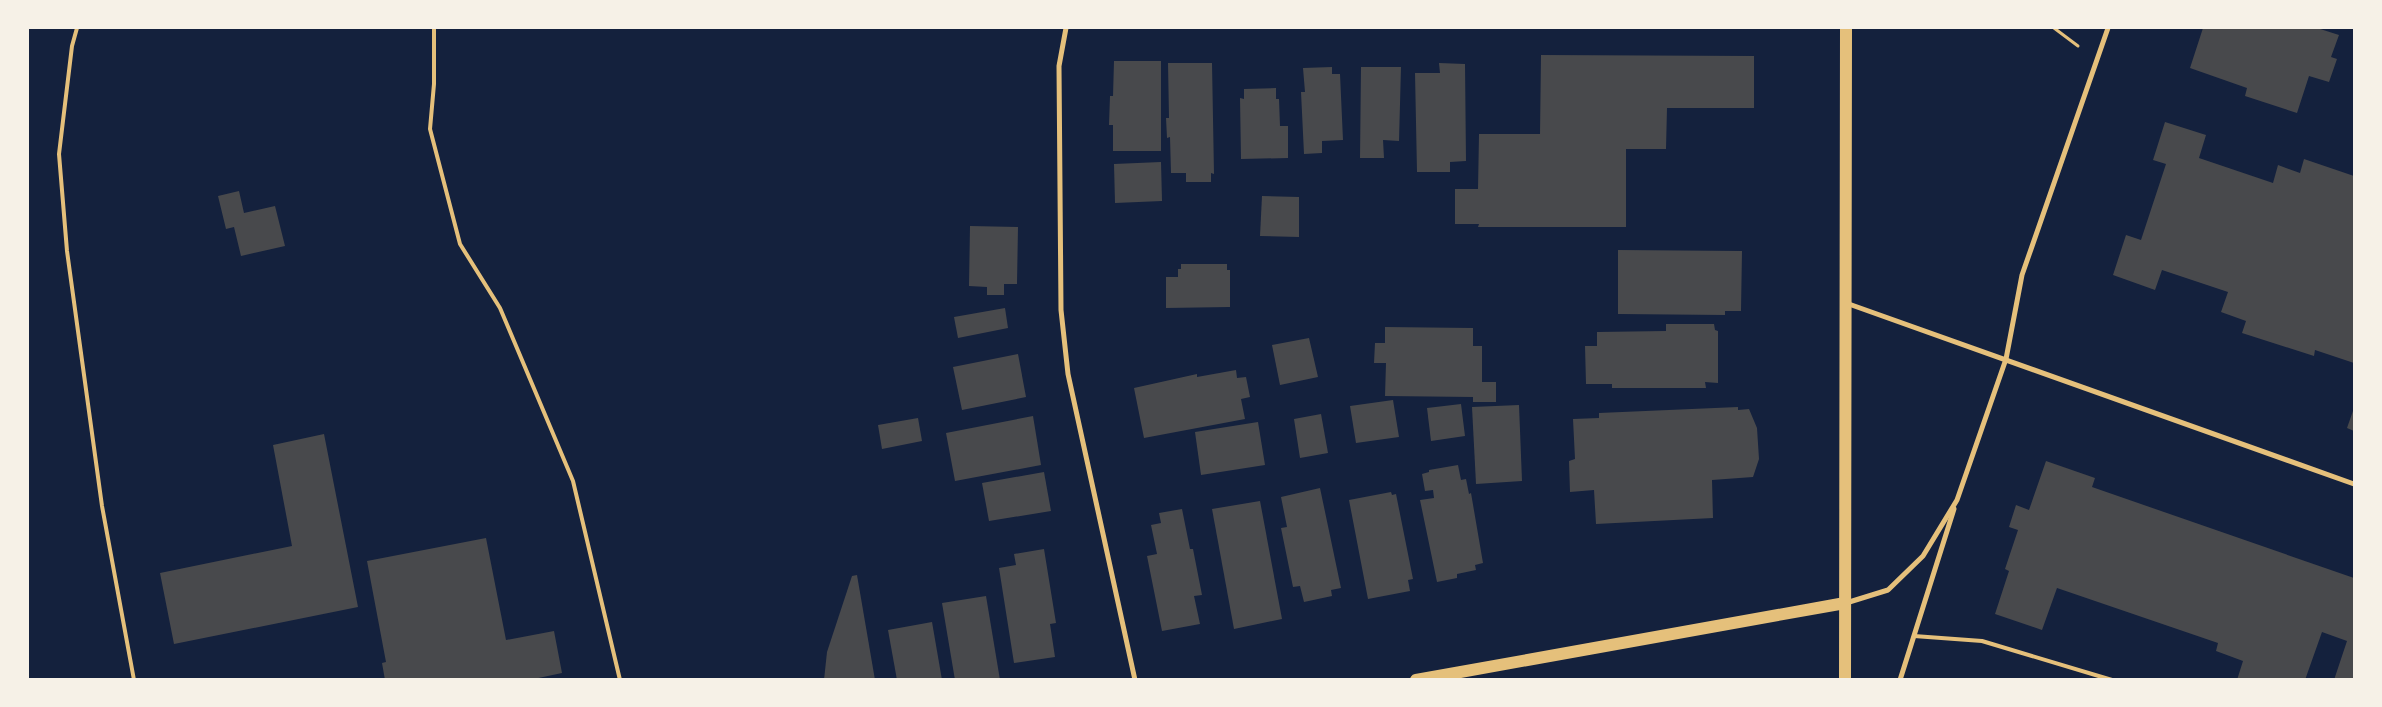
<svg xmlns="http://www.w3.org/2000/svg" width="2382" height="707" font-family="'Asap Condensed',sans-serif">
	<rect width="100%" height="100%" fill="#14213d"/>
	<g fill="#48494c">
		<polygon points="2203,28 2317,28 2339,35 2331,57 2337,59 2329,82 2309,76 2297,113 2245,96 2247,88 2190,68"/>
		<polygon points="1541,55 1754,56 1754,108 1667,108 1666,149 1626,149 1626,227 1478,227 1479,224 1455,224 1455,189 1478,189 1479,134 1540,134"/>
		<polygon points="1114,61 1161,61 1161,151 1113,151 1113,125 1109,125 1110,96 1113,96"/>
		<polygon points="1168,63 1212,63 1214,174 1211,173 1211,182 1186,182 1186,173 1171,173 1170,137 1167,138 1166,118 1169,118"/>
		<polygon points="1439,63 1465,64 1466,161 1450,162 1450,172 1417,172 1415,73 1440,73"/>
		<polygon points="1332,67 1332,74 1340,74 1343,140 1322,141 1322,153 1304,154 1301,92 1305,92 1303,68"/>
		<polygon points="1361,67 1401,67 1399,141 1383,140 1384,158 1360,158"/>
		<polygon points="1276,88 1276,99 1279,99 1280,126 1288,126 1288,158 1241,159 1240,98 1244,99 1244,89"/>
		<polygon points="2165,122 2206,135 2199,158 2273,183 2278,165 2300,173 2304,159 2354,176 2354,363 2315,350 2314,356 2242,333 2246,321 2221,312 2228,292 2162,270 2155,290 2113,275 2126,235 2141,240 2166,164 2153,160"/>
		<polygon points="1161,162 1162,201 1115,203 1114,164"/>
		<polygon points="239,191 244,213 275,206 285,246 241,256 234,227 226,229 218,196"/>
		<polygon points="1262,196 1299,197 1299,237 1260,236"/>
		<polygon points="970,226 1018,227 1017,284 1004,284 1004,295 987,295 987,287 969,286"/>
		<polygon points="1618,250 1742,251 1741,311 1725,311 1725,315 1618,314"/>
		<polygon points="1181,264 1227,264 1227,270 1230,270 1230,307 1166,308 1166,277 1178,277 1178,269 1181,269"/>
		<polygon points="1005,308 1008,328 958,338 954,317"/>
		<polygon points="1666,324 1714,324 1715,330 1718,331 1718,383 1705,382 1706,388 1612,388 1612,384 1586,384 1585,346 1597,346 1597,332 1666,331"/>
		<polygon points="1385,327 1473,328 1473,346 1482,346 1482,382 1496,382 1496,402 1473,402 1473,397 1385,396 1386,363 1374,363 1375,343 1385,343"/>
		<polygon points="1309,338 1318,377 1280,385 1272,345"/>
		<polygon points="1018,354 1026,397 962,410 953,367"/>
		<polygon points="1236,370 1237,378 1246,377 1250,397 1241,399 1245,419 1144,438 1134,388 1197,374 1197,377"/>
		<polygon points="1393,400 1399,437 1356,443 1350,406"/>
		<polygon points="1461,404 1465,436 1431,441 1427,408"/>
		<polygon points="1519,405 1522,481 1476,484 1472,407"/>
		<polygon points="1738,407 1738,410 1749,409 1757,428 1759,459 1753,477 1712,480 1713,518 1596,524 1594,490 1570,492 1569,461 1575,459 1573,419 1599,418 1599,413"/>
		<polygon points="2354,408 2354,431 2347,428"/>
		<polygon points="1321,414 1328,453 1300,458 1294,419"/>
		<polygon points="1033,416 1041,465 955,481 946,433"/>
		<polygon points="918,418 922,441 882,449 878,425"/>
		<polygon points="1258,422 1265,465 1201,475 1195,432"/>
		<polygon points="324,434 358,607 174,644 160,573 292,546 273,445"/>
		<polygon points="2046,461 2095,478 2092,487 2354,578 2354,680 2334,680 2347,641 2322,632 2305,680 2237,680 2243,661 2216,651 2218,643 2057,588 2042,630 1995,614 2009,571 2005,569 2018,530 2009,527 2016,505 2029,510"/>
		<polygon points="1458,465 1461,480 1466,479 1469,494 1471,493 1483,563 1475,565 1476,570 1457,574 1457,578 1437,582 1420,500 1434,498 1433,490 1425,491 1422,474 1429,472 1429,470"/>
		<polygon points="1044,472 1051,511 989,521 982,483"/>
		<polygon points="1320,488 1341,588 1331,590 1332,596 1304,602 1300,586 1293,587 1281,528 1287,527 1281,497"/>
		<polygon points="1391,492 1392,495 1396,494 1413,579 1408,580 1410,591 1368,599 1349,500"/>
		<polygon points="1260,501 1282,619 1234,629 1212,509"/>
		<polygon points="1182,509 1190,549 1193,549 1202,595 1194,596 1200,624 1162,631 1147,556 1157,554 1151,525 1161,523 1159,513"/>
		<polygon points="486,538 506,640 554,631 562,673 529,680 385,680 382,663 386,662 367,561"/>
		<polygon points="1044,549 1056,623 1050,624 1055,657 1014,663 999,568 1016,565 1014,554"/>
		<polygon points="857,575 875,680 824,680 827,652 852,576"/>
		<polygon points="986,596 1000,680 955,680 942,603"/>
		<polygon points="932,622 942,680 897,680 888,630"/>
	</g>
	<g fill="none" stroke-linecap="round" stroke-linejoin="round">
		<polyline stroke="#e5c07b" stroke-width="3" points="2054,28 2078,46"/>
		<g stroke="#e5c07b" stroke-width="4">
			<polyline points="77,28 72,46 59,154 67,251 102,506 134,680"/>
			<polyline points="434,28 434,84 430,129 460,244 500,308 573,481 620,680"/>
			<polyline points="1914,636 1982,641 2112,680"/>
		</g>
		<g stroke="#e5c07b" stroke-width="5">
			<polyline points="1066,28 1059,66 1061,310 1068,374 1135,680"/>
			<polyline points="1846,303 2354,484"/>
			<polyline points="1846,603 1888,590 1923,556 1957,500 2006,359 2022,275 2108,28"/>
			<polyline points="1900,680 1954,509"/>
		</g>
		<g stroke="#e5c07b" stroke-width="12">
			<polyline points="1416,680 1845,603"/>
			<polyline points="1845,680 1846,28"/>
		</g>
	</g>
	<rect width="2382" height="707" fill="none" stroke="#f6f1e7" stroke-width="58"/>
</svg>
